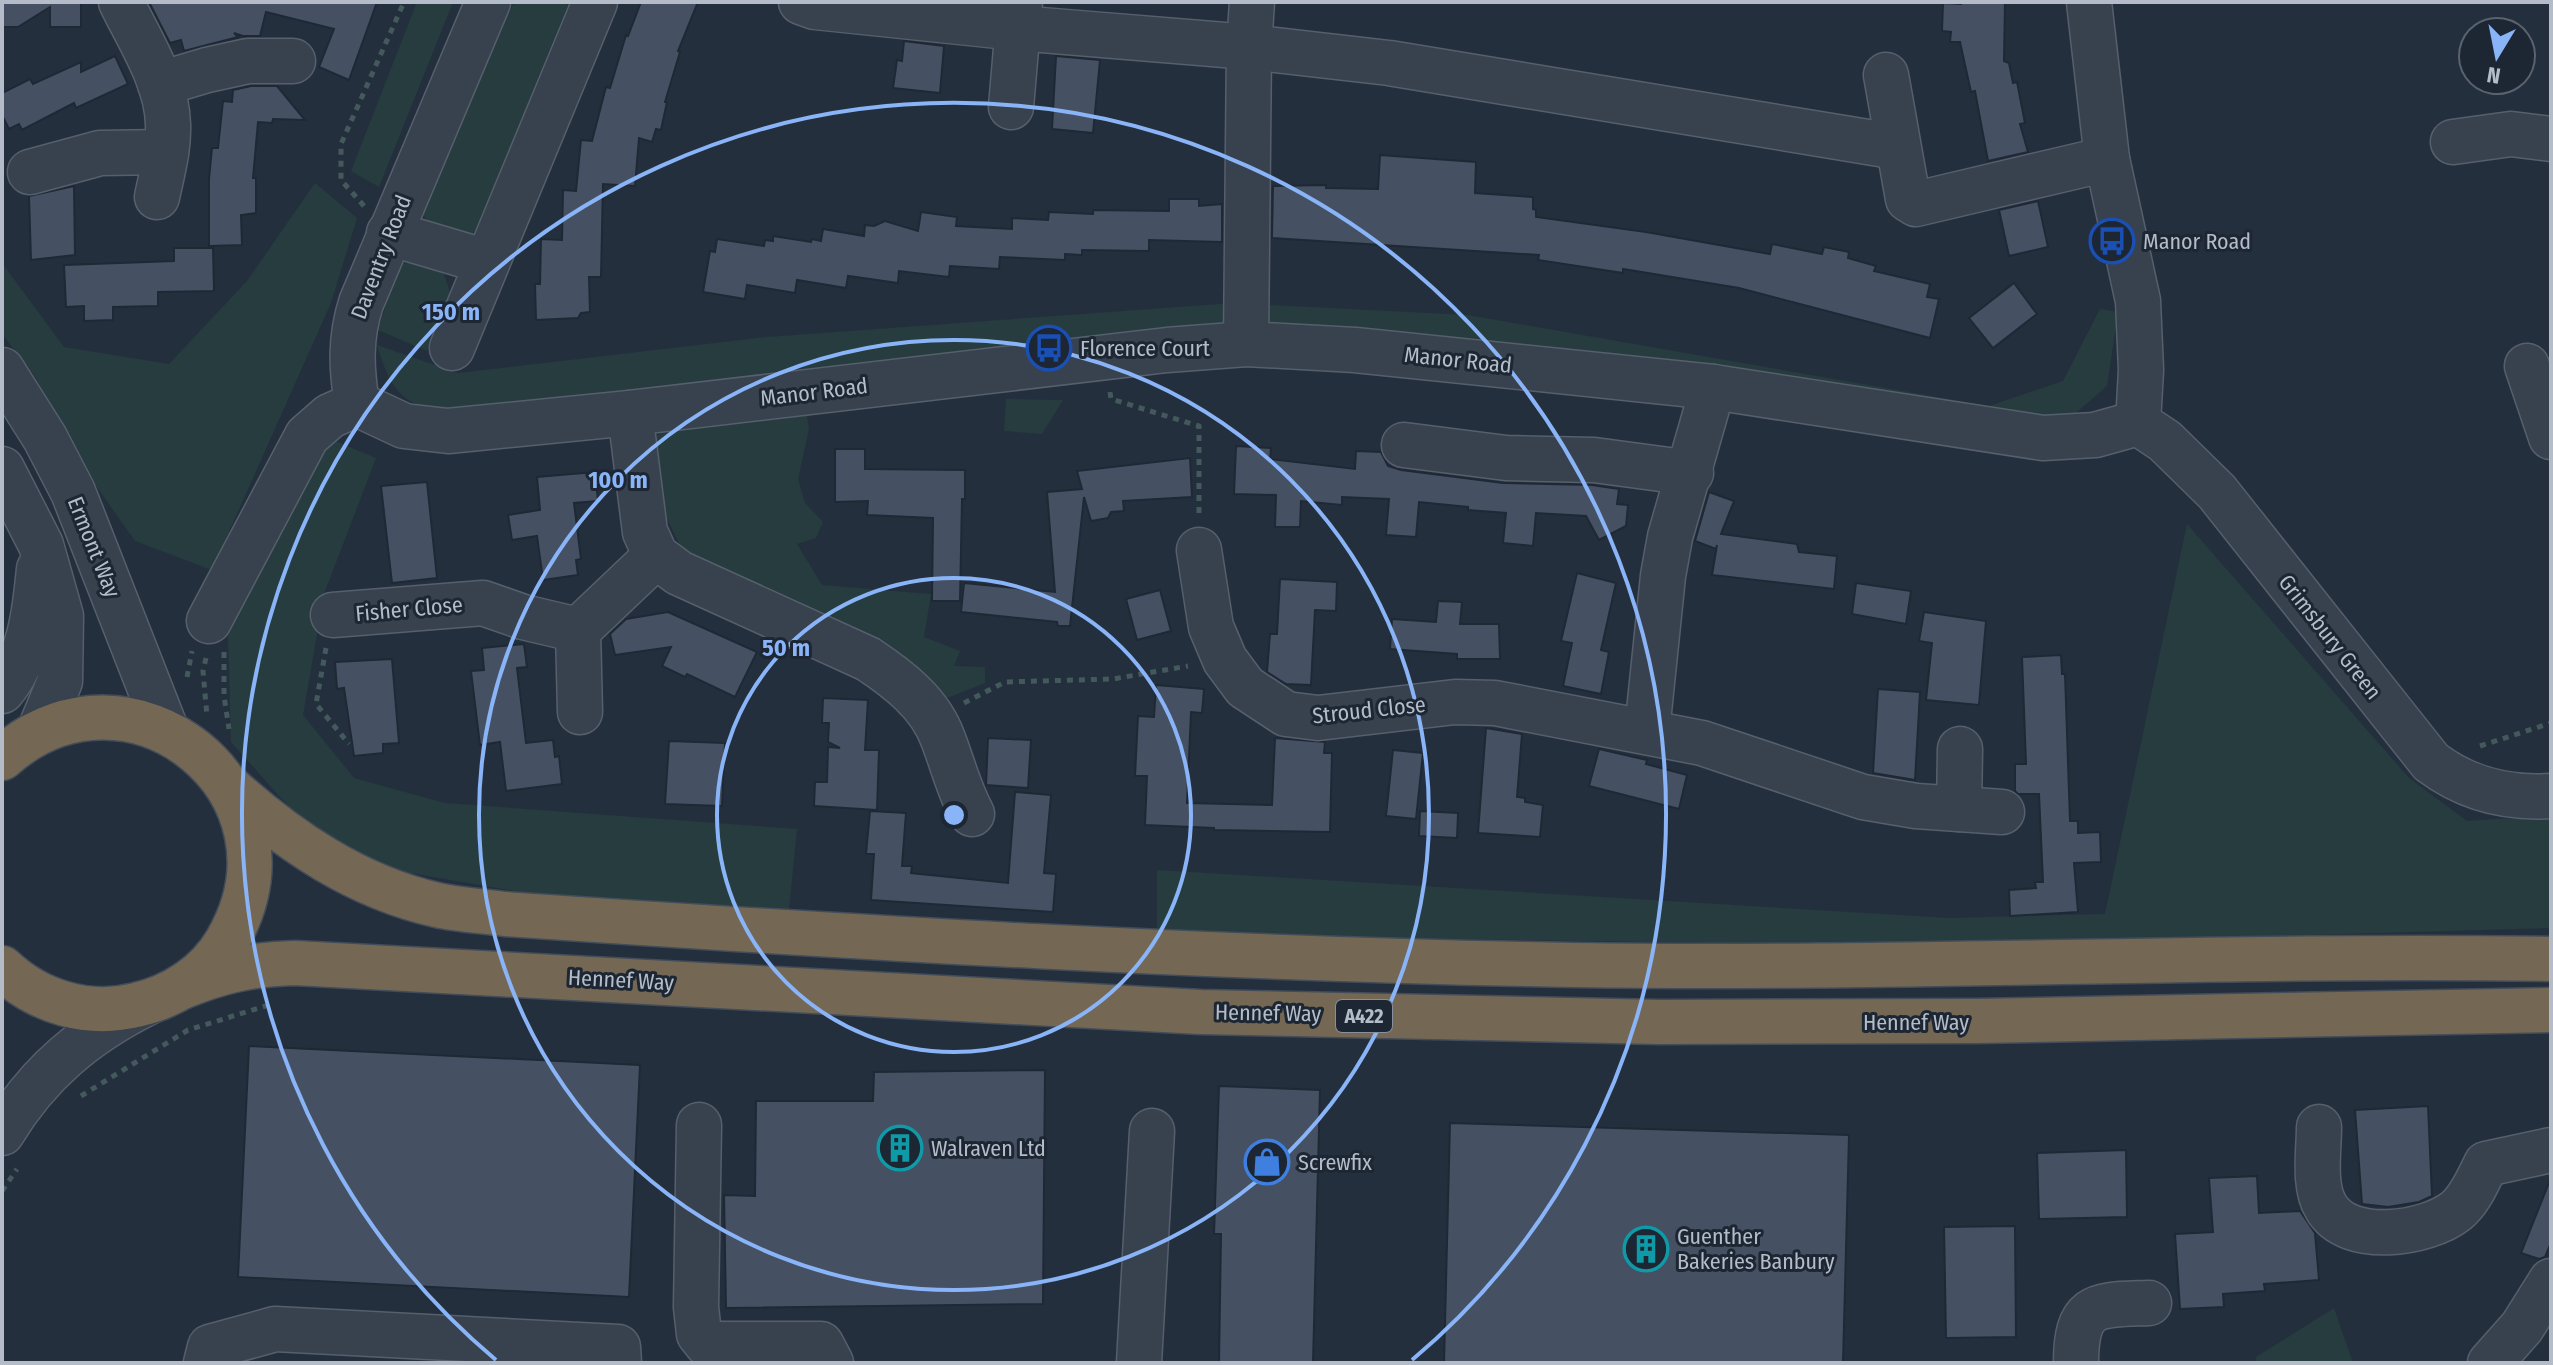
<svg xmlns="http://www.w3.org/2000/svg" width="2553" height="1365" font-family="'Fira Sans Condensed',sans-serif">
	<rect width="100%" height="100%" fill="#242f3e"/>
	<g fill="#263c3f">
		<polygon points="417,2 453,2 379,187 351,171"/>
		<polygon points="514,2 569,2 476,231 459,240 432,231 423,214"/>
		<polygon points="315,183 357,218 331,303 212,570 135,541 94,483 33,374 2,334 2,263 64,347 169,364 247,281"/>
		<polygon points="422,261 444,274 451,295 427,351 378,330 399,264"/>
		<path d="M1233,303l235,12 521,91 74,-25 37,-72 18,3 -11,74 -30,26 -36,15 -574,-76 -1001,68c-57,-16 -71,-13 -89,-74l81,28 309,-36z"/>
		<polygon points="1006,399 1063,400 1042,434 1004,431"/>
		<polygon points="806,410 809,429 798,479 805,503 823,522 816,538 797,544 822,585 931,594 924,637 960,651 954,666 985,667 985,683 950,697 940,698 683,551 654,493 655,436 682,426"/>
		<polygon points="328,438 376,458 324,594 303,715 354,778 445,803 797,829 788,920 543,896 381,868 296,815 231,742 228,635"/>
		<polygon points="2187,524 2409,778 2467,821 2551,815 2551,928 1932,946 1157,935 1157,870 1949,918 2105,914"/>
		<polygon points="2334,1308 2353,1363 2257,1363 2256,1357"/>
	</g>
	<g fill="#455162" stroke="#1f2835" stroke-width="2">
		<polygon points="2,2 81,2 81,27 50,27 50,7 18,27 2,27"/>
		<polygon points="149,2 377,2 349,80 319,67 334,29 266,12 260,36 243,36 234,33 238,37 184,51 181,40 170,43"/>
		<polygon points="641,2 698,2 678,51 680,52 665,102 667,102 661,130 656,129 652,142 639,138 635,186 603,184 601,277 589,277 590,312 581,313 578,318 536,320 535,284 540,284 541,239 562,240 563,190 576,191 581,140 592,141 606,87 610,88 626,35 628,36"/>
		<polygon points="1961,2 2005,2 2004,61 2009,63 2013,83 2017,82 2025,123 2020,124 2028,152 1988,161 1975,91 1971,92 1960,42 1950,42 1951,32 1942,31 1943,3 1961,4"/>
		<polygon points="904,41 944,46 940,93 893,88 897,60 902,61"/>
		<polygon points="115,56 128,84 76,108 74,103 22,130 19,124 9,129 2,115 2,93 30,79 33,84 81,62 81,72"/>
		<polygon points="1056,56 1100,60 1093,133 1052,129"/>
		<polygon points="251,86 277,86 305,120 273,119 272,123 258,122 253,178 256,178 256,213 241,215 242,245 209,246 209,179 212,148 218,148 223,101 232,102 233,90"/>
		<polygon points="1380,155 1476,162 1475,193 1533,197 1533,209 1536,210 1536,217 1646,232 1770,254 1772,244 1822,254 1824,247 1849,252 1848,258 1876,266 1874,271 1930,284 1927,297 1939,299 1930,338 1739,288 1623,269 1623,273 1538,260 1539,255 1272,238 1273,186 1326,185 1326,188 1378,189"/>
		<polygon points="74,186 75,255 31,260 29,196"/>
		<polygon points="1169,199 1199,199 1199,206 1222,204 1222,242 1149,240 1149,251 1082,250 1082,255 1065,254 1065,260 1000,257 999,269 950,266 949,277 899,271 898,283 848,276 846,288 797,280 795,293 747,285 745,299 703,292 710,251 715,252 717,239 764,246 765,240 773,241 773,236 811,242 812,239 821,241 823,229 864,236 865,225 874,226 885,221 918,231 921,212 957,217 956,226 1012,229 1012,218 1048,220 1049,212 1093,214 1093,210 1169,211"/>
		<polygon points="2038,201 2048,247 2009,256 1999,210"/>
		<polygon points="174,248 213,248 214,291 158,292 158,306 113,307 113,320 84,321 84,306 66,307 64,265 174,261"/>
		<polygon points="2014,283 2037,314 1993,348 1969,318"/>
		<polygon points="1236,446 1271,448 1270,459 1355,469 1356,451 1381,452 1388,466 1401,470 1503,483 1592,485 1619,489 1617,504 1628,505 1626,526 1599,540 1586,516 1536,513 1533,546 1503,543 1506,513 1468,510 1468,507 1419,502 1416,537 1386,535 1389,499 1342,497 1342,505 1301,501 1300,527 1275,527 1276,495 1234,494"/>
		<polygon points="835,449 865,449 865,469 965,470 965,499 962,499 960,601 932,601 933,518 867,515 868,501 835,502"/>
		<polygon points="1190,458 1192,497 1123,501 1124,511 1111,512 1108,518 1091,521 1084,497 1070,626 1058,626 1057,622 961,612 964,583 1055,592 1047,492 1082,489 1077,471"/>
		<polygon points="595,472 598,501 574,503 581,559 576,560 578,575 543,580 537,536 512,540 508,515 540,510 537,477"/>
		<polygon points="427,482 437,578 392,583 381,486"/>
		<polygon points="1709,492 1734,501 1721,534 1797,544 1799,552 1837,556 1834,589 1712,575 1717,545 1716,549 1695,541"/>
		<polygon points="1577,573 1616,583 1601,650 1609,652 1601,694 1563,686 1572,643 1561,641"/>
		<polygon points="1280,579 1337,582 1336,611 1315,610 1311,685 1286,684 1267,672 1270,634 1277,634"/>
		<polygon points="1856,583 1911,591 1906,624 1852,614"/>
		<polygon points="1160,590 1171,631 1137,640 1126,599"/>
		<polygon points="1438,601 1462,602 1460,624 1499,624 1500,659 1457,659 1457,654 1390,649 1392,619 1436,622"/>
		<polygon points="668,612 757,652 735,697 687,674 685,677 662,666 671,647 615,655 610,634 626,619"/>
		<polygon points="1924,612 1986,621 1979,705 1926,700 1932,643 1919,641"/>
		<polygon points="524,644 527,667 517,668 526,743 553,740 555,757 559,756 562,784 506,791 500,742 480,745 471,671 484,670 482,648"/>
		<polygon points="2061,655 2062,674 2065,674 2070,821 2078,821 2078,833 2100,832 2101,862 2074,863 2078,912 2010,916 2009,890 2036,888 2035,882 2043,882 2039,794 2018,794 2015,791 2015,764 2026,764 2022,657"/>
		<polygon points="392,659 399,743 383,744 383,753 354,756 344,688 337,689 335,662"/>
		<polygon points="1156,685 1204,689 1202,713 1191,712 1187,803 1272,805 1275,738 1325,742 1324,753 1332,753 1330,832 1214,830 1214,828 1145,825 1147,776 1135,776 1138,716 1154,717"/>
		<polygon points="1878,689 1920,692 1915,780 1873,773"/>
		<polygon points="823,698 868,700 865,750 879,750 877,810 814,806 815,782 827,782 828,747 840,748 828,742 829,723 822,723"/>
		<polygon points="1486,728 1522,734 1517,797 1525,798 1525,802 1543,805 1540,837 1478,833"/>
		<polygon points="988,738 1031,740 1028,788 986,785"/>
		<polygon points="669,741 725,743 722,806 665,804"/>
		<polygon points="1599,749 1647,760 1646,764 1687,775 1679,809 1589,786"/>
		<polygon points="1393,750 1423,753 1416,819 1386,816"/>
		<polygon points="1015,792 1051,795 1044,873 1056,874 1053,912 871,900 874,854 866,854 870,811 906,813 902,866 912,866 911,873 1008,883"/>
		<polygon points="1420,811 1458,813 1457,838 1419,836"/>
		<polygon points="249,1046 640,1065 629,1297 238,1277"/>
		<polygon points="1045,1070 1043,1304 726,1308 724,1195 755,1196 756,1101 873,1101 874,1072"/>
		<polygon points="1219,1086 1320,1090 1313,1363 1219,1363 1221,1234 1214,1234"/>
		<polygon points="2428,1106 2432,1196 2419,1202 2388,1207 2362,1204 2355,1110"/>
		<polygon points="1450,1123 1849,1135 1843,1363 1444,1363"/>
		<polygon points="2126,1150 2127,1217 2039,1219 2037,1153"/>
		<polygon points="2257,1176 2259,1213 2300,1211 2315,1233 2319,1280 2264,1284 2265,1291 2223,1294 2224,1307 2180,1309 2175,1234 2213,1232 2209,1178"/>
		<polygon points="2550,1180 2551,1243 2545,1257 2539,1259 2521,1253"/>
		<polygon points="2015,1226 2016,1337 1946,1338 1944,1227"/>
	</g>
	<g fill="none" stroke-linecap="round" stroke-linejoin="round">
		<g stroke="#565f6c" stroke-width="47">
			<g id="minor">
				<path d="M121,2c18,37 46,79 47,122 1,25 -6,49 -11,73"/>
				<polyline points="801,2 815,7 1017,28 1249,47 1389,63 1898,147"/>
				<polyline points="2089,2 2107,159 2138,301 2141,370 2138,423"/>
				<polyline points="1886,75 1908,199 1916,204 2107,159"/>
				<polyline points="160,84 207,70 248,61 293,61"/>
				<polyline points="1011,107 1020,2"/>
				<polyline points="2453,142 2511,134 2551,139"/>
				<polyline points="30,172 100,153 166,152"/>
				<polyline points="389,233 487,262"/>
				<polyline points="1246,344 1249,47 1252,2"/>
				<polyline points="452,348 595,2"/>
				<polyline points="2527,366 2551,437"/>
				<polyline points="2,370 45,438 73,492 167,732"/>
				<polyline points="357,404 404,426 448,431 630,413 1167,350 1246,344 1355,350 1713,387 2043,438 2095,435 2138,423"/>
				<path d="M357,404c-6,-37 -7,-66 4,-101l127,-301"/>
				<path d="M630,413l15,119 11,24 23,17 189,86c30,20 62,44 75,80 10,26 16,51 29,75"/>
				<path d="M2138,423l27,18 52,51 214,270c36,27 75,37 120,34"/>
				<polyline points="1404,445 1506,458 1594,460 1691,473"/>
				<polyline points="2,469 41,545 61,616 60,681 39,732"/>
				<polyline points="1199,550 1211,627 1225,660 1245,687 1286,714 1318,718 1455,702 1495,703 1702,743 1863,797 1916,806 1959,809 1960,749"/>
				<polyline points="333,615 483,603 523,617 578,630"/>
				<polyline points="209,621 307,436 330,416 357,404"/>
				<path d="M2,691c28,-33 33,-80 37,-122"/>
				<polyline points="580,712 578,630 656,556"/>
				<polyline points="1647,731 1663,576 1670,537 1713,387"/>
				<polyline points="1959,809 2002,812"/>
				<polyline points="699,1125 696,1307 699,1334 707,1344 821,1344 831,1363"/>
				<path d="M2319,1127c0,24 -6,59 7,80 22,39 101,27 130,4 14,-11 22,-31 30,-47l65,-14"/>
				<path d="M2,1133c36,-60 84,-100 147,-131"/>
				<polyline points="206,1363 210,1347 275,1329 618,1347 619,1363"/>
				<polyline points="1139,1363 1152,1131"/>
				<path d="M2076,1363c0,-62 21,-58 73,-60"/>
				<polyline points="2490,1363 2522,1327 2551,1281"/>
			</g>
		</g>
		<g stroke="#434c59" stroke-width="47">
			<g id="highway">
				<path d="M2,758c128,-114 312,34 225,183 -19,33 -54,56 -91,64 -48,12 -98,-3 -134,-37"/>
				<path d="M229,787c60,54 128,100 208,118 22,5 46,6 68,9 356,24 712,45 1069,51 325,5 651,-11 977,-6"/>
				<path d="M182,987c39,-16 70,-23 113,-24l906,49 458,10 317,-1 575,-11"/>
			</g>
		</g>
		<g stroke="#44595c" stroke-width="5" stroke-dasharray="6 6" stroke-linecap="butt">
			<polyline points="364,206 341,180 341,144 404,2"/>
			<polyline points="1110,392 1111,399 1199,426 1199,513"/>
			<polyline points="326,648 316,704 349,744"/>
			<polyline points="224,652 224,696 229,729"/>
			<polyline points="206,658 203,671 207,716"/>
			<polyline points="187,677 192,651"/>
			<polyline points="964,703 1005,682 1113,679 1188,666"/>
			<polyline points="2480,746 2551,723"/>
			<polyline points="81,1096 188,1030 272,1004"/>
			<polyline points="2,1191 17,1169"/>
		</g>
		<use href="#minor" stroke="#38414e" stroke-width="44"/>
		<use href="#highway" stroke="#746855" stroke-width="44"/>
	</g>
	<g fill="none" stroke="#8ab4f8" stroke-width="4">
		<circle cx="954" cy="815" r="237"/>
		<circle cx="954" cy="815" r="475"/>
		<path d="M496 1360A712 712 0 1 1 1412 1360"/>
	</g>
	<defs>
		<g id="bus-ring" transform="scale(2.3)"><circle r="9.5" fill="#1d2633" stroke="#1a4fb4" stroke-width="1.5"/><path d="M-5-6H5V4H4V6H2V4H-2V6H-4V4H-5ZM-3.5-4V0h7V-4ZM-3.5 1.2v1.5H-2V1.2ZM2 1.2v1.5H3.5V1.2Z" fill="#1a4fb4"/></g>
		<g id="building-ring" transform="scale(2.3)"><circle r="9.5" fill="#1d2633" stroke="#0f9aa8" stroke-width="1.5"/><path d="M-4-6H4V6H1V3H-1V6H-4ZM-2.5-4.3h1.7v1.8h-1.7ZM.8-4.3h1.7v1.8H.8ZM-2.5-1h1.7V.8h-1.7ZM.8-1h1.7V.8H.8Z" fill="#0f9aa8"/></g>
		<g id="shop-ring" transform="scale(2.3)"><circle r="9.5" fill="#1d2633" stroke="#3f7fe0" stroke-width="1.5"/><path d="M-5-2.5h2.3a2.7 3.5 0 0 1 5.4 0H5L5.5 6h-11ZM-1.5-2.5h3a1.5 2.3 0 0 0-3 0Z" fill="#3f7fe0"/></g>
	</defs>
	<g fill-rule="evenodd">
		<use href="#bus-ring" x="2112" y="241"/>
		<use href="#bus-ring" x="1049" y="348"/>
		<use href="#building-ring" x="900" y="1148"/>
		<use href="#shop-ring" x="1267" y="1162"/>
		<use href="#building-ring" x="1646" y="1249"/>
	</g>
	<g text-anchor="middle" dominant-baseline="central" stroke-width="6" stroke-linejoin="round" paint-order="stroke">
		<rect fill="#1d2633" stroke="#878f9c" stroke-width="2" x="1336" y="1000" width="56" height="32" rx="6"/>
		<g font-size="20" font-weight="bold" fill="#b4bcc9">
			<text x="1364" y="1016">A422</text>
		</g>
		<g font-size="22" fill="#b4bcc9" stroke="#1d2633" text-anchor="start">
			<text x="2143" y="241">Manor Road</text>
			<text x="1080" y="348">Florence Court</text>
			<text x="931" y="1148">Walraven Ltd</text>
			<text x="1298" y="1162">Screwfix</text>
			<text x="1677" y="1236">Guenther<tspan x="1677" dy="25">Bakeries Banbury</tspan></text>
		</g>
		<g font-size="22" fill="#b4bcc9" stroke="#1d2633">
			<text transform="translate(381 257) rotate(-69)">Daventry Road</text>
			<text transform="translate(1458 360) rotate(6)">Manor Road</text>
			<text transform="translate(814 392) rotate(-7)">Manor Road</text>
			<text transform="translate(94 547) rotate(68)">Ermont Way</text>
			<text transform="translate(409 609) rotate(-5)">Fisher Close</text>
			<text transform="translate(2330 637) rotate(52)">Grimsbury Green</text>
			<text transform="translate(1369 710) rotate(-6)">Stroud Close</text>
			<text transform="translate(621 980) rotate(3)">Hennef Way</text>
			<text transform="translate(1268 1013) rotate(1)">Hennef Way</text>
			<text x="1916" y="1022">Hennef Way</text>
		</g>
	</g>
	<circle cx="954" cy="815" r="12" fill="#8ab4f8" stroke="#1d2633" stroke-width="4"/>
	<g font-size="24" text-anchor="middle" font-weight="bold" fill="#8ab4f8" stroke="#1d2633" stroke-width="6" stroke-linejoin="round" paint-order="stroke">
		<text x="451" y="320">150 m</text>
		<text x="618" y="488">100 m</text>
		<text x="786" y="656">50 m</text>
	</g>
	<rect width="2553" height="1365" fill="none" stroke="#b4bcc9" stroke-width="8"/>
	<g transform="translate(2497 56) rotate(190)"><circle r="38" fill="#1d2633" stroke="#59626f" stroke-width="2"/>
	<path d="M0-6L14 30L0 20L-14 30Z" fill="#8ab4f8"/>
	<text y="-12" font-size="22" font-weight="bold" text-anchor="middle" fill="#b4bcc9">N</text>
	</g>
</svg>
